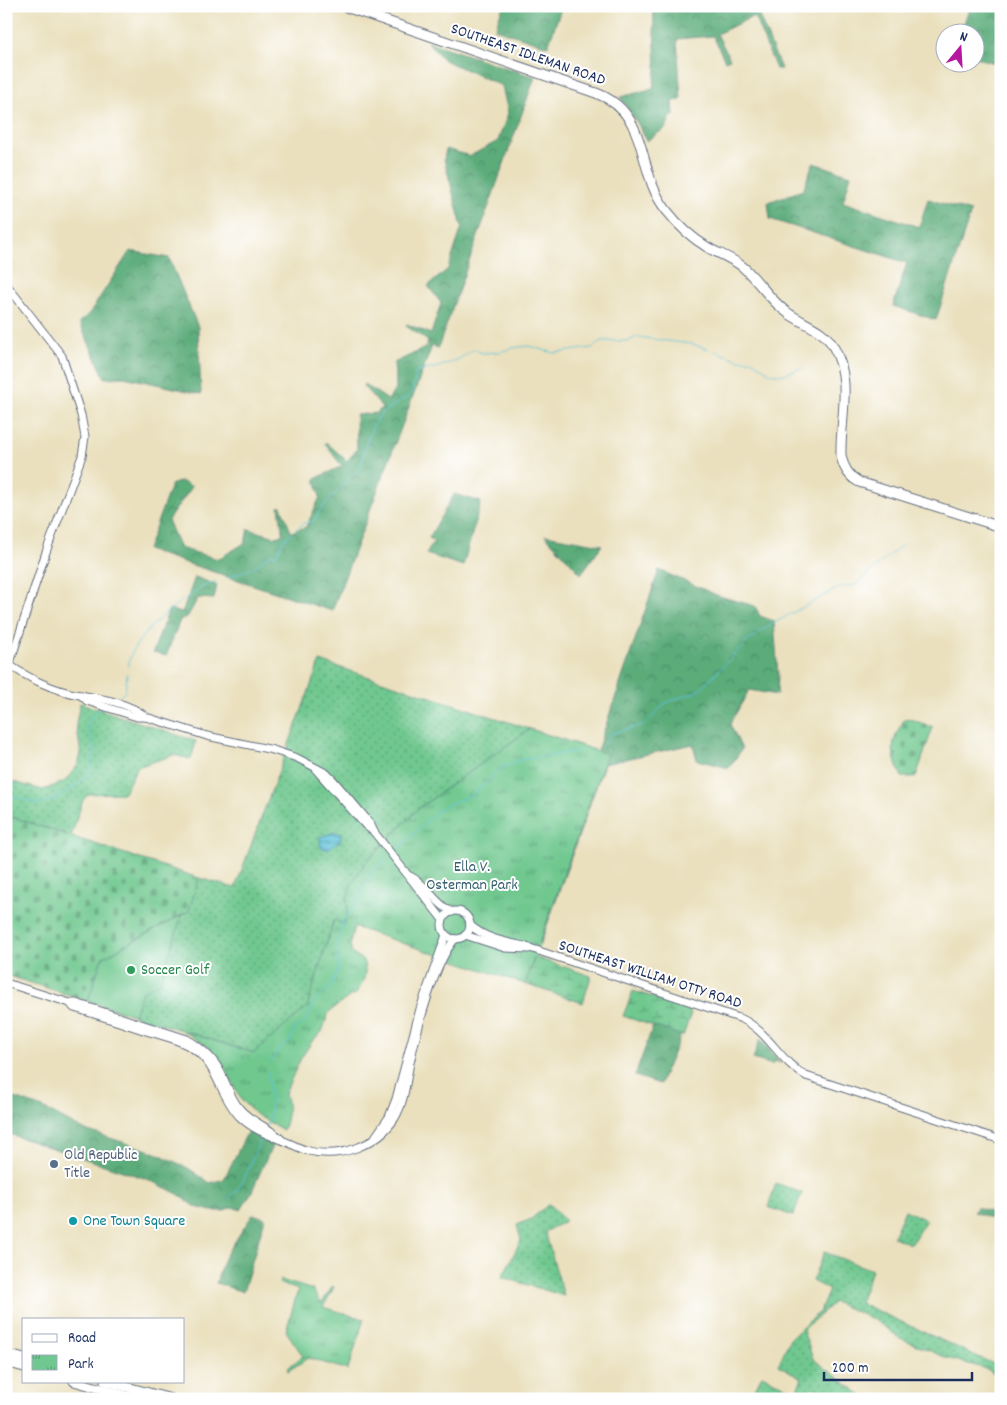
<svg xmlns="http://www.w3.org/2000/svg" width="1007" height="1405" font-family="Dekko,sans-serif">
	<defs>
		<pattern id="grass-dots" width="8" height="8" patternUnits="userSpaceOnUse" patternTransform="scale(1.25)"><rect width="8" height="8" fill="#6fc88f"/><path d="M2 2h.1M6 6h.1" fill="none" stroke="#5aa378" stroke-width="1.8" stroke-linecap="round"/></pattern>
		<pattern id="forest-crowns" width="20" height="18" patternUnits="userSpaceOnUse" patternTransform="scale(1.25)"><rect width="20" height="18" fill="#5bac7a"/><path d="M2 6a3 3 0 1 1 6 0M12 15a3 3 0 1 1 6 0" fill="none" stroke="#4a8c67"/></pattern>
		<pattern id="wetland-marsh" width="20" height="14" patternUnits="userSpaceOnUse" patternTransform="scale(1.25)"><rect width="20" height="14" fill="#6fc88f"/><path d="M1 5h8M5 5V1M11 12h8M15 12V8" fill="none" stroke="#5aa378"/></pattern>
		<pattern id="cemetery-stones" width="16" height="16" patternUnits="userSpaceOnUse" patternTransform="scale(1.25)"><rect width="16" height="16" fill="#6fc88f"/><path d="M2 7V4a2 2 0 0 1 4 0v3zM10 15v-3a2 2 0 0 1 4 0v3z" fill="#5aa378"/></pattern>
		<pattern id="park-tufts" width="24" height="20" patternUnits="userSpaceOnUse" patternTransform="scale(1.25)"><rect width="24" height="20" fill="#6fc88f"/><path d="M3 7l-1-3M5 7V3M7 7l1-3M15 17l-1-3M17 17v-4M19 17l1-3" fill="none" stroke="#5aa378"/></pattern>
		<pattern id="water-rules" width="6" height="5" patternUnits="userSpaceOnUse" patternTransform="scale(1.25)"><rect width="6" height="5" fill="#5cc3d9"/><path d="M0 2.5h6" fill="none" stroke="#4b9fb3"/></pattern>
	</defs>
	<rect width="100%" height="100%" fill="#fff"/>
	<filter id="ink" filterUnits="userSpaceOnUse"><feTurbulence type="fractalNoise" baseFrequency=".02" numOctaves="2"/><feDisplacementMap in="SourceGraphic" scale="10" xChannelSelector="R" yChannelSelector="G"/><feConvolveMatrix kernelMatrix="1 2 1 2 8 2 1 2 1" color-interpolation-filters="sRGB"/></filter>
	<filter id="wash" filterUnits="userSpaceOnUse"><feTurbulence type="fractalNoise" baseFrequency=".0096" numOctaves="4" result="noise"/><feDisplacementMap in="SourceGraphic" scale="20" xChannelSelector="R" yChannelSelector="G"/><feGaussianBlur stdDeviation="1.12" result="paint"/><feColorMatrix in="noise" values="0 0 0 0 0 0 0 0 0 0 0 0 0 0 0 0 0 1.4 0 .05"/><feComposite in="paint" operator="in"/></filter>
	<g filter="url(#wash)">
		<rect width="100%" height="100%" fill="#eae0bd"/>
		<g fill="url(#grass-dots)" stroke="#457c76">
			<polygon points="320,661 530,729 419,808 365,863 352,883 347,898 348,909 344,924 333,921 308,1007 254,1053 88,1001 102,958 188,911 199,878 235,888"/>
			<polygon points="80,703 196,741 191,759 174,755 137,767 124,793 89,794 83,800 71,836 6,815 6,780 43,790 64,782 78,765 81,754 76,723"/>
			<polygon points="776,1183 802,1193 793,1216 768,1207"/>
			<polygon points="549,1204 565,1221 545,1232 564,1296 502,1277 521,1240 517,1225 531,1219"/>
			<polygon points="905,1210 926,1220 911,1244 893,1237"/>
			<polygon points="824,1252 872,1270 860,1303 998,1366 1001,1368 1001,1379 987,1369 947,1358 900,1338 873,1319 834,1302 803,1330 813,1359 867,1399 828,1399 813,1387 803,1399 781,1399 774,1393 771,1399 750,1399 762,1375 796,1392 802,1378 778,1365 790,1339 820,1311 829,1290 812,1281"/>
		</g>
		<g fill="url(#forest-crowns)" stroke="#3b6e6c">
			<polygon points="503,6 562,6 548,46 495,29"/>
			<polygon points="653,6 755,6 781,69 776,69 754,16 717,34 730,59 725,61 713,36 677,39 681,100 673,101 674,116 671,116 666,128 646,141 638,124 620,97 653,89 656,69"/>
			<polygon points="970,6 1001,6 1001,65 975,57 974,32 961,32"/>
			<polygon points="428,42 535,77 438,348 432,346 332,611 147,550 171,485 181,481 192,487 168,520 180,548 218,559 245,543 248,529 276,537 283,534 279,507 281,506 291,532 306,527 320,497 315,479 342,466 325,444 326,442 347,461 357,449 356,415 377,413 382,407 363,386 364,384 388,400 396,388 394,363 427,347 428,341 406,326 407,324 431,334 441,303 428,286 448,269 462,227 444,159 446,149 470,156 498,141 508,113 502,86 444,60"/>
			<polygon points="813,163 851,175 843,202 919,227 928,199 971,212 936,320 893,306 907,263 770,219 768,202 803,190"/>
			<polygon points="130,251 169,258 198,327 201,394 124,377 105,378 79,322 89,314"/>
			<polygon points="454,494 481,502 463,566 426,554 434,541 429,538"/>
			<polygon points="545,535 602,545 581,574"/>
			<polygon points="659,570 719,596 755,606 760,616 774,621 778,675 777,695 749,690 730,724 742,749 729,768 697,760 693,744 604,764 540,945 412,821 419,808 530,729 597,751"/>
			<polygon points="195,577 217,585 214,599 198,598 188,616 180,620 166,656 153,652 169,609 182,613"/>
			<polygon points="653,1026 681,1035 660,1084 635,1076"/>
			<polygon points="760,1039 781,1063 775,1061 772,1065 753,1059"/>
			<polygon points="6,1095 43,1108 82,1129 154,1152 188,1168 210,1183 224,1179 248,1131 273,1144 251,1193 241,1210 232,1207 224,1211 211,1211 196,1207 178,1194 147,1179 6,1133"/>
			<polygon points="977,1207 1001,1216 1001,1222 974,1212"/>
			<polygon points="253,1214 265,1218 243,1292 216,1283 224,1258"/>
		</g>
		<g fill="url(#wetland-marsh)" stroke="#457c76">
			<polygon points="535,957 591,976 583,1003 525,984"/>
			<polygon points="633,991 686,1007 691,1013 683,1036 623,1016"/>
		</g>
		<g fill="url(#cemetery-stones)" stroke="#457c76">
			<path d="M910,719l23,8 -17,50h-14c-12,-24 -12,-34 2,-57z"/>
			<polygon points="6,815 199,878 189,911 102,958 88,1001 6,975"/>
		</g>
		<g fill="url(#park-tufts)" stroke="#457c76">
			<path d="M530,729l77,25 -82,230 -171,-57 -4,16 2,11 11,6c5,13 1,22 -7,34l-7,3 -20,15 -7,20 -9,8 -12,18 -16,35c4,14 3,24 -2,37l-28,-16 -13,-13 -21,-40 -10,-12 -28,-18 71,22 53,-46 27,-87 10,4 4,-15 -1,-11 5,-15 13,-20 54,-55z"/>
			<polygon points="281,1280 313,1290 321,1304 333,1286 334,1287 323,1307 364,1319 348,1370 308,1358 288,1371 287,1368 303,1356 286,1331 298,1290 279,1283"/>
		</g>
		<polygon fill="#6fc88f" stroke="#457c76" points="182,915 160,982 142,992 134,1015 88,1001 102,958"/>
		<polygon fill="url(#water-rules)" stroke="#3c799c" points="336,832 341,834 340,841 328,849 321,848 320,837"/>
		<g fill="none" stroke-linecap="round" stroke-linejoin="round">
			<g stroke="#5cc3d9" stroke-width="1">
				<polyline points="715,351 739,360 752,360 770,373 781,375 802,368"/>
				<path d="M296,529l8,-6 9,-1 10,-16 38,-39 6,-27 9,-20 7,-8 29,-18 4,-22c22,-4 40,-9 58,-23l8,4 18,-1 12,-4 17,-2 25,7 38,-5 10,-7h26l9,-4 54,7 17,5"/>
				<polyline points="227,578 255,567 267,556 277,554 283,540 292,533"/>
				<path d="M128,666c2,-30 61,-75 88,-85"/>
				<polyline points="115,700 125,692 127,674"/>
				<polyline points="604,745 610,734 646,724 665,703 698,691 748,641 765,628 840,587 855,585 902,545"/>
				<polyline points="6,794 35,803 45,803 59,797 88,776 95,750 88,727 90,717 101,708"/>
				<polyline points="395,852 442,807 472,795 502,768 520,760 578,751"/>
				<polyline points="270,1062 279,1049 290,1042 294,1029 304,1023 315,1001 332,985 339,967 336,949 343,921 349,914 372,872 390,856"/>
				<path d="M267,1126c7,-15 2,-37 1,-54"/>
				<path d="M228,1199c19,-15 23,-41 34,-63"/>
			</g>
		</g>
	</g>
	<g filter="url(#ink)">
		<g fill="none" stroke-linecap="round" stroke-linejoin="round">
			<g stroke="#636d7f" stroke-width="9">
				<g id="minor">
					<polyline points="6,284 62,356 81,415 85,437 82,456 46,552 6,675"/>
					<path d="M7,663c20,15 48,28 73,32 20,3 50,8 66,22"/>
					<polyline points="81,695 87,701 137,717 146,717 207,736 273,750 297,758 326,773 334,781 370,823 374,832 443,920"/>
					<polyline points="317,771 366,826 374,832"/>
					<path d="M410,876c17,8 25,28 42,36"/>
					<circle cx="456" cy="925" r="14"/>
					<path d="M470,925c14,13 35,17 54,21l218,73c27,13 38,43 64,57l195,64"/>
					<polyline points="465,935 505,948 528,949"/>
					<path d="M6,983l64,20h6l111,36c15,9 28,20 35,36 6,12 9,24 18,34 12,14 30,18 41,30"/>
					<path d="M70,1003l4,5c24,7 48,15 72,23 17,5 35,9 49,19 23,17 25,46 44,66 12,12 26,18 42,24 10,3 18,9 28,11 31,8 69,-6 86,-33 10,-17 11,-37 15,-55 7,-32 24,-100 45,-124"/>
					<polyline points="375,1137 389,1117 396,1099 420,1009 446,935"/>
				</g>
			</g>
			<g stroke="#636d7f" stroke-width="11">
				<g id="major">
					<path d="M343,6l253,87c56,21 39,79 71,118 11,14 25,27 40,36 12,7 25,11 36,20 16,14 27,34 45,46 15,11 36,16 45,33 20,34 7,72 8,109 2,12 7,21 18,27l142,45"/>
					<polyline points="6,1354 24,1359"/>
					<polyline points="6,1362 24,1367"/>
					<polyline points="74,1381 137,1399"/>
					<polyline points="105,1381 171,1399"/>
				</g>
			</g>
			<use href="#minor" stroke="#fff" stroke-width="7"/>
			<use href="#major" stroke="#fff" stroke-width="9"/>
		</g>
	</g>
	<circle fill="#2e9e5b" stroke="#fff" stroke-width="2" cx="131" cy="970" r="5"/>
	<circle fill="#5c6f8a" stroke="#fff" stroke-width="2" cx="54" cy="1164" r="5"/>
	<circle fill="#0f9aa8" stroke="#fff" stroke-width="2" cx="73" cy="1221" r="5"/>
	<g text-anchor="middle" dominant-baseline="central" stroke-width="4" stroke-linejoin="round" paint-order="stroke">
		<g font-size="16" fill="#1b2f5e" stroke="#fff">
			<text transform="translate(528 55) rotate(19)">SOUTHEAST IDLEMAN ROAD</text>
			<text transform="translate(650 975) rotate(18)">SOUTHEAST WILLIAM OTTY ROAD</text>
		</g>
		<g font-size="16" fill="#345d6d" stroke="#fff">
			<text x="472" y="867">Ella V.<tspan x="472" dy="18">Osterman Park</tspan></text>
		</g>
		<g font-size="16" fill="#27864d" stroke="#fff" text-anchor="start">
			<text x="141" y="970">Soccer Golf</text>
		</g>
		<g font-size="16" fill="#4e5e75" stroke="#fff" text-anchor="start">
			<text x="64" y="1155">Old Republic<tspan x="64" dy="18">Title</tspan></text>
		</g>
		<g font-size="16" fill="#0d838f" stroke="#fff" text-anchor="start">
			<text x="83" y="1221">One Town Square</text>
		</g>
	</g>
	<rect width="1007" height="1405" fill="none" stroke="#fff" stroke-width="25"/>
	<rect x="22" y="1318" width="162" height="65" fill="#ffffff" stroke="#a4acbf"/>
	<rect x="32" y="1334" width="25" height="8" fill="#ffffff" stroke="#a4acbf"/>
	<text x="68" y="1342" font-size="15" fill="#1b2f5e">Road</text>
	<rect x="32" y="1355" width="25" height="15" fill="url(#park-tufts)" stroke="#a4acbf"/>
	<text x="68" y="1368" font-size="15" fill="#1b2f5e">Park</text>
	<g transform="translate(960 48) rotate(18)"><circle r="24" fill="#ffffff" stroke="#a4acbf"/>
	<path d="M0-4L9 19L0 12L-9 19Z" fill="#b5179e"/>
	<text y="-8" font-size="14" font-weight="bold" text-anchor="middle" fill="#1b2f5e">N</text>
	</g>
	<path d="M824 1372v8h148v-8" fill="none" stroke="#1b2f5e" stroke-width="2.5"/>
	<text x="832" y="1372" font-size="15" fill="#1b2f5e" stroke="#ffffff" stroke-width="4" paint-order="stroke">200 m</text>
</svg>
